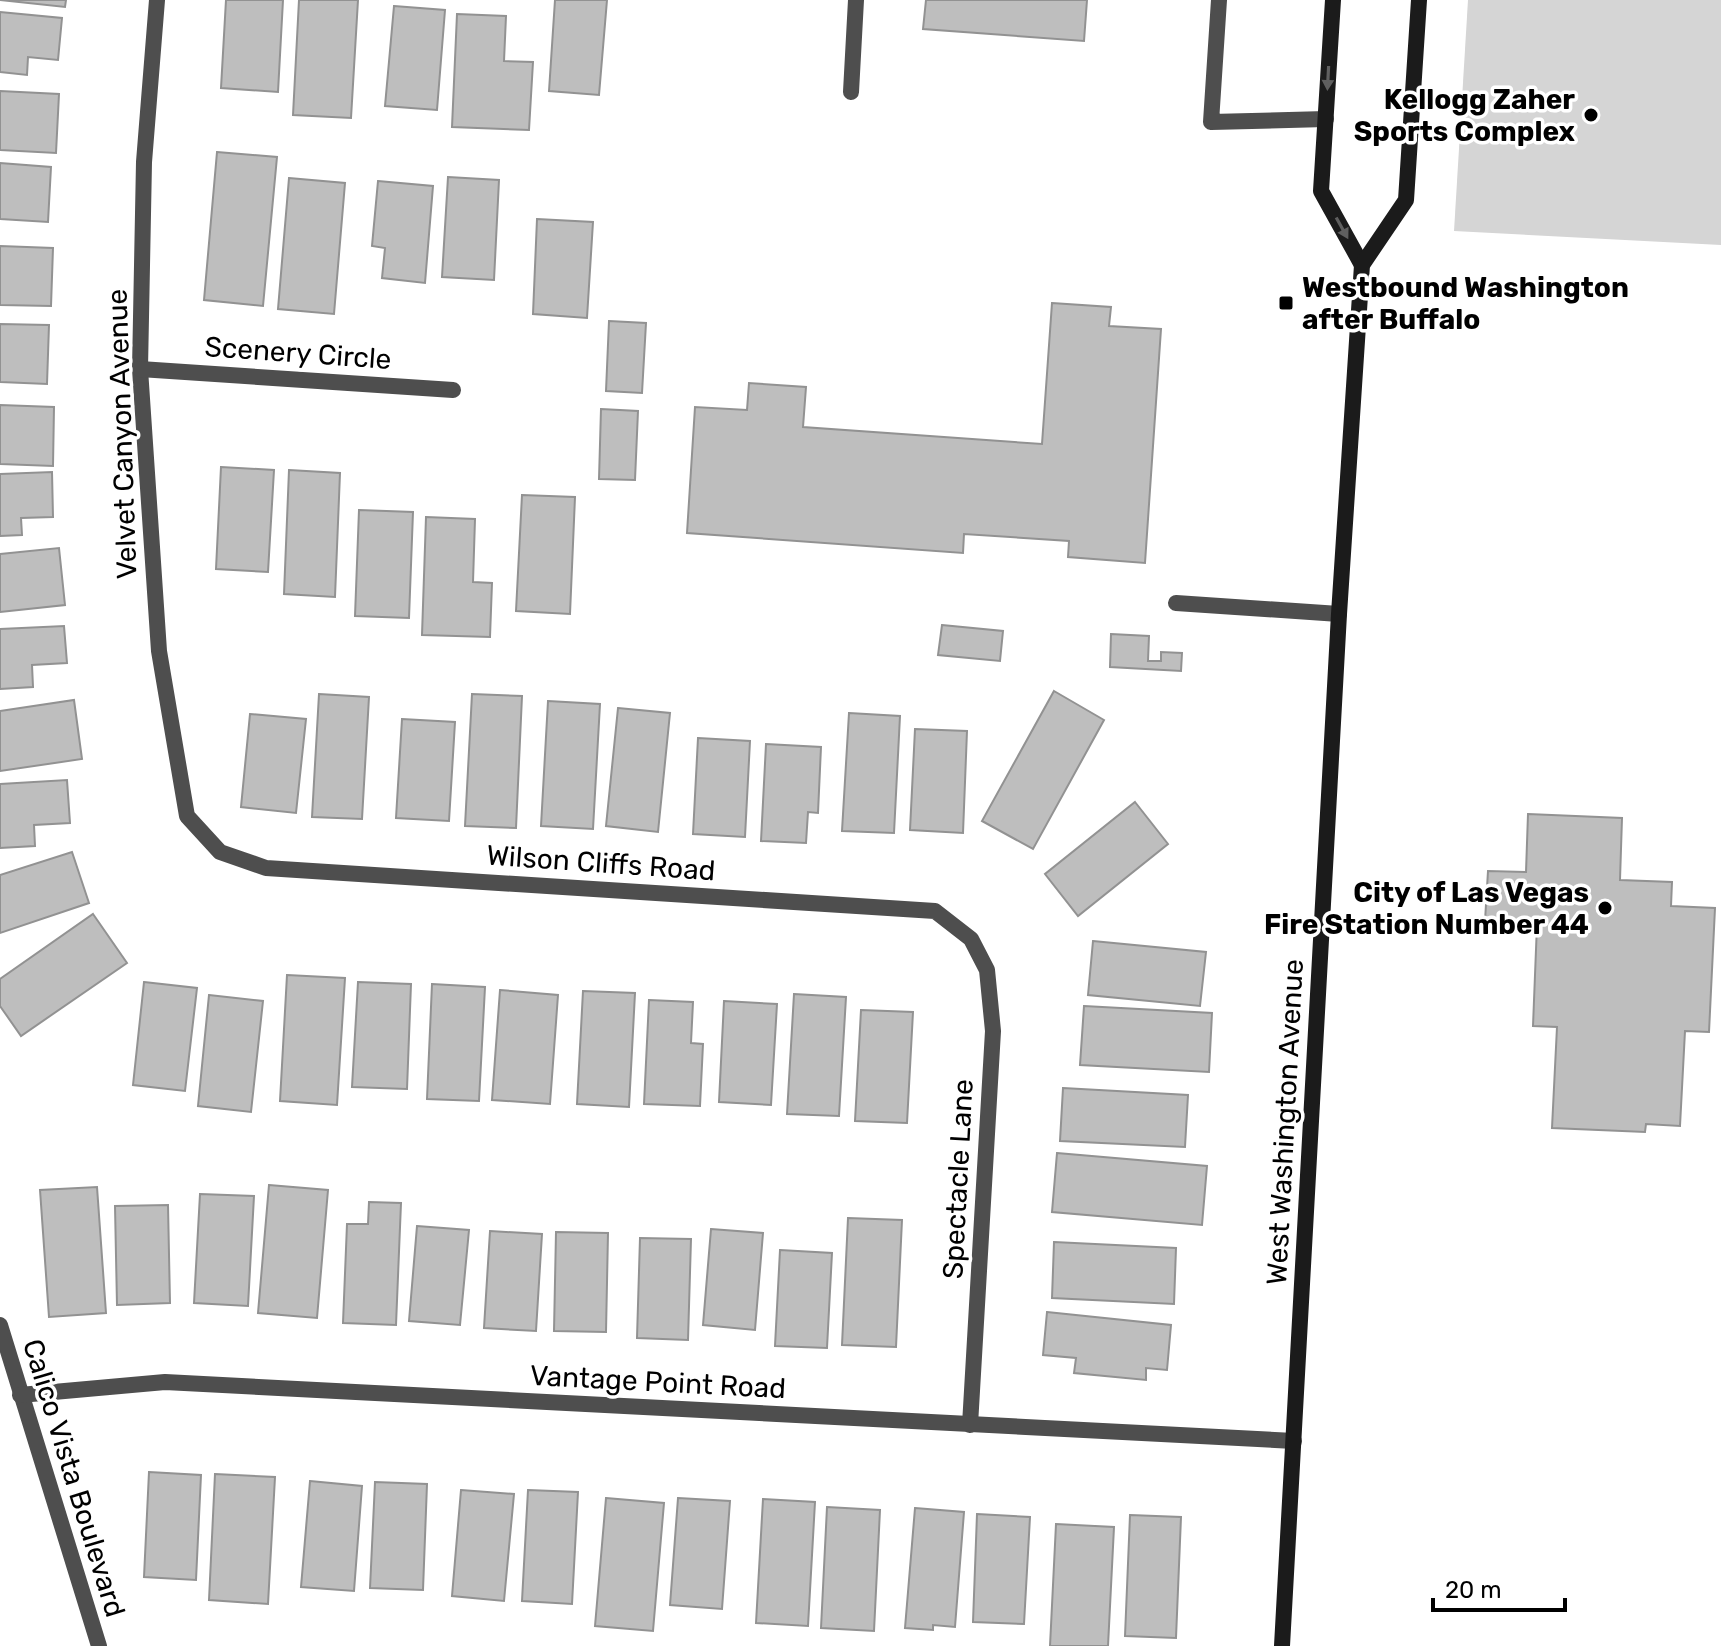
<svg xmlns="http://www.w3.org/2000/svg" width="1721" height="1646" font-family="Rubik,sans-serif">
	<rect width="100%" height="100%" fill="#fff"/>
	<polygon fill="#d5d5d5" points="1468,0 1721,0 1721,245 1454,231"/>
	<g fill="#bebebe" stroke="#929292" stroke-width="2">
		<polygon points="0,0 66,0 65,7"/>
		<polygon points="226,0 283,0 278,92 221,88"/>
		<polygon points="299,0 358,0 351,118 293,115"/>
		<polygon points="555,0 607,0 599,95 549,91"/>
		<polygon points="926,0 1087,0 1084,41 923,29"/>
		<polygon points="394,6 445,10 437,110 385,106"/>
		<polygon points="0,12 62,18 58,60 28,57 27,75 0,72"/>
		<polygon points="457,14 506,16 504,61 533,62 529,130 452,127"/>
		<polygon points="0,91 59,94 56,153 0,150"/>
		<polygon points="217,152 277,157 263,306 204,300"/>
		<polygon points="0,163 51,167 48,222 0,219"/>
		<polygon points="448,177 499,180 494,280 442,277"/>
		<polygon points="289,178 345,183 334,314 278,309"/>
		<polygon points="378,181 433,186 425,283 382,278 385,248 372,246"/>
		<polygon points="537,219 593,222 587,318 533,314"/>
		<polygon points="0,246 53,248 51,306 0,305"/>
		<polygon points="1052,303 1111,307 1109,326 1161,329 1145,563 1068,557 1069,541 964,534 963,553 687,533 695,407 747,410 749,383 806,387 803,427 1042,444"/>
		<polygon points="609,321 646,323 642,393 606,391"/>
		<polygon points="0,324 49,325 47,384 0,382"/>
		<polygon points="0,405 54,407 53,466 0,464"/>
		<polygon points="601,409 638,411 635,480 599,479"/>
		<polygon points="221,467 274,470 268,572 216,569"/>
		<polygon points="289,470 340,473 335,597 284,594"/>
		<polygon points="52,472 53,517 21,518 22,535 0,536 0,474"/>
		<polygon points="522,495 575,497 570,614 516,611"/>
		<polygon points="359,510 413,512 409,618 355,616"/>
		<polygon points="426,517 475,519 473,582 492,583 490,637 422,635"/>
		<polygon points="59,548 65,605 0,612 0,554"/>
		<polygon points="942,625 1003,631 1000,661 938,655"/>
		<polygon points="64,626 67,663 32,665 33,687 0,689 0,629"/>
		<polygon points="1111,634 1149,636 1148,661 1161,661 1161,652 1182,653 1181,671 1110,667"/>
		<polygon points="1054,691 1104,720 1033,849 982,821"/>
		<polygon points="319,694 369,697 362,819 312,817"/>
		<polygon points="472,694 522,696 516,828 465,826"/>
		<polygon points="74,700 82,759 0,771 0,711"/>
		<polygon points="548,701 600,704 593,829 541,826"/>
		<polygon points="618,708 670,713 658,832 606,826"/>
		<polygon points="849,713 900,716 894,833 842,831"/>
		<polygon points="250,714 306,719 296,813 241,807"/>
		<polygon points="402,719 455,722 449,821 396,818"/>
		<polygon points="915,729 967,731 963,833 910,830"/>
		<polygon points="698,738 750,741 745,837 693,834"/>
		<polygon points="766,744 821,747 818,813 808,812 806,843 761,841"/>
		<polygon points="67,780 70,823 34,825 35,846 0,848 0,784"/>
		<polygon points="1135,802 1168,844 1078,916 1045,874"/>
		<polygon points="1528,814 1622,818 1620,880 1672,882 1671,906 1715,908 1709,1032 1685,1031 1680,1126 1646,1124 1645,1132 1552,1128 1557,1027 1533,1026 1537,924 1485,921 1488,871 1526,872"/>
		<polygon points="72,852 89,903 0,933 0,875"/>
		<polygon points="93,914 127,963 21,1036 0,1006 0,979"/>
		<polygon points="1093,941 1206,952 1200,1006 1088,995"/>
		<polygon points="287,975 345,978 337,1105 280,1101"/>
		<polygon points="144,982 197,988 185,1091 133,1085"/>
		<polygon points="358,982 411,984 407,1089 352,1087"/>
		<polygon points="432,984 485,987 479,1101 427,1099"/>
		<polygon points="500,990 558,995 550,1104 492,1100"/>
		<polygon points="583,991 635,993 629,1107 577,1104"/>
		<polygon points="794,994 846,997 839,1116 787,1114"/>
		<polygon points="209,995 263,1001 251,1112 198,1106"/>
		<polygon points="649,1000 693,1002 691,1043 703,1044 700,1106 644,1104"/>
		<polygon points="724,1001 777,1004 771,1105 719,1102"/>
		<polygon points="1084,1006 1212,1013 1209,1072 1080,1065"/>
		<polygon points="861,1010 913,1012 907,1123 855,1121"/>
		<polygon points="1063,1088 1188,1095 1185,1147 1060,1141"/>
		<polygon points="1057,1153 1207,1166 1202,1225 1052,1212"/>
		<polygon points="269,1185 328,1190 317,1318 258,1313"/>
		<polygon points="97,1187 106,1313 49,1317 40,1190"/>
		<polygon points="200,1194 254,1196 248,1306 194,1303"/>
		<polygon points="369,1202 401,1203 396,1325 343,1323 347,1224 368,1224"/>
		<polygon points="168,1205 170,1303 117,1305 115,1206"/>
		<polygon points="848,1218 902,1220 896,1347 842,1345"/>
		<polygon points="417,1226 469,1230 460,1325 409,1321"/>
		<polygon points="711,1229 763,1233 755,1330 703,1325"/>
		<polygon points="490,1231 542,1234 536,1331 484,1328"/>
		<polygon points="556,1232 608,1233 606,1332 554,1331"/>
		<polygon points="640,1238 691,1239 688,1340 637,1338"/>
		<polygon points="1054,1242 1176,1248 1174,1304 1052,1298"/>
		<polygon points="780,1250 832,1253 827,1348 775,1346"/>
		<polygon points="1047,1312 1171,1325 1167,1370 1146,1368 1146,1380 1074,1373 1076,1358 1043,1355"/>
		<polygon points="149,1472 201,1475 196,1580 144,1577"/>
		<polygon points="215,1474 275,1477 268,1604 209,1600"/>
		<polygon points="310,1481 362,1486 354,1591 301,1587"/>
		<polygon points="375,1482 427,1484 423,1590 370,1588"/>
		<polygon points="461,1490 514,1494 504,1601 452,1596"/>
		<polygon points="528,1490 578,1492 572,1604 522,1601"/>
		<polygon points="606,1498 664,1503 653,1631 595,1626"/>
		<polygon points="678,1498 730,1501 722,1609 670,1605"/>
		<polygon points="763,1499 815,1502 808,1626 756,1623"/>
		<polygon points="827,1507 880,1510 874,1631 821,1628"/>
		<polygon points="915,1508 964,1512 955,1627 933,1625 933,1630 905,1628"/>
		<polygon points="977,1514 1030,1517 1024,1624 973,1622"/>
		<polygon points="1130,1515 1181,1517 1176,1638 1125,1636"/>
		<polygon points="1056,1524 1114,1527 1108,1646 1050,1646"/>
	</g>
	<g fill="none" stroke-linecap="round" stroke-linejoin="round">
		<g stroke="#4e4e4e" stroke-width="16">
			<polyline points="1219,0 1211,122 1326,119"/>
			<polyline points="851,92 856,0"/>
			<polyline points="1176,603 1339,614"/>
		</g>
		<g stroke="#4e4e4e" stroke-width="16">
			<polyline points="157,0 144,162 140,369 159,651 187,816 220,852 266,868 935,911 971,939 987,970 993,1031 970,1425"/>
			<polyline points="140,369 453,390"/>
			<polyline points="0,1325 99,1646"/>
			<polyline points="20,1395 165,1382 1294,1441"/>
		</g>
		<g stroke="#1b1b1b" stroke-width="16">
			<polyline points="1333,0 1321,191 1362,265"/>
			<polyline points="1282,1646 1339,614 1362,265 1406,200 1419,0"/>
		</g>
	</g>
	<defs><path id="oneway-solid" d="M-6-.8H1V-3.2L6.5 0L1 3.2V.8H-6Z" transform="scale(2)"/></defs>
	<g fill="#5f5f5f">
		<use href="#oneway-solid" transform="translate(1328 78) rotate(93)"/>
		<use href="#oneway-solid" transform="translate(1342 228) rotate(61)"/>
	</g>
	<g fill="#000" stroke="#fff" stroke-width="3">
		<circle cx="1591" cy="115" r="8"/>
		<rect x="1278" y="295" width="16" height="16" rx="4"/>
		<circle cx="1605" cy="908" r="8"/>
	</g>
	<g text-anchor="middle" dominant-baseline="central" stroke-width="7" stroke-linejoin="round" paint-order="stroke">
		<g font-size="28" font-weight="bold" fill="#000" stroke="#fff" text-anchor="end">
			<text x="1575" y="99">Kellogg Zaher<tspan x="1575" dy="32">Sports Complex</tspan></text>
			<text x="1302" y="287" text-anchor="start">Westbound Washington<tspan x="1302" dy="32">after Buffalo</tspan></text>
			<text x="1589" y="892">City of Las Vegas<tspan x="1589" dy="32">Fire Station Number 44</tspan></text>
		</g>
		<g font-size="28" fill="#000" stroke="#fff">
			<text transform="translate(298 353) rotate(4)">Scenery Circle</text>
			<text transform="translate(122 434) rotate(-92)">Velvet Canyon Avenue</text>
			<text transform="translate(601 863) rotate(4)">Wilson Cliffs Road</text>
			<text transform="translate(1285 1122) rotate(-87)">West Washington Avenue</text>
			<text transform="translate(958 1179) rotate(-87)">Spectacle Lane</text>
			<text transform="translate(658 1382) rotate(3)">Vantage Point Road</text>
			<text transform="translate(74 1478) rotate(73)">Calico Vista Boulevard</text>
		</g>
	</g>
	<path d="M1433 1598v12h132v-12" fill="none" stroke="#000000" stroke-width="4"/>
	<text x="1445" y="1598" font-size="24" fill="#000000" stroke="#ffffff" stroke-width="6" paint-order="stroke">20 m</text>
</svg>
